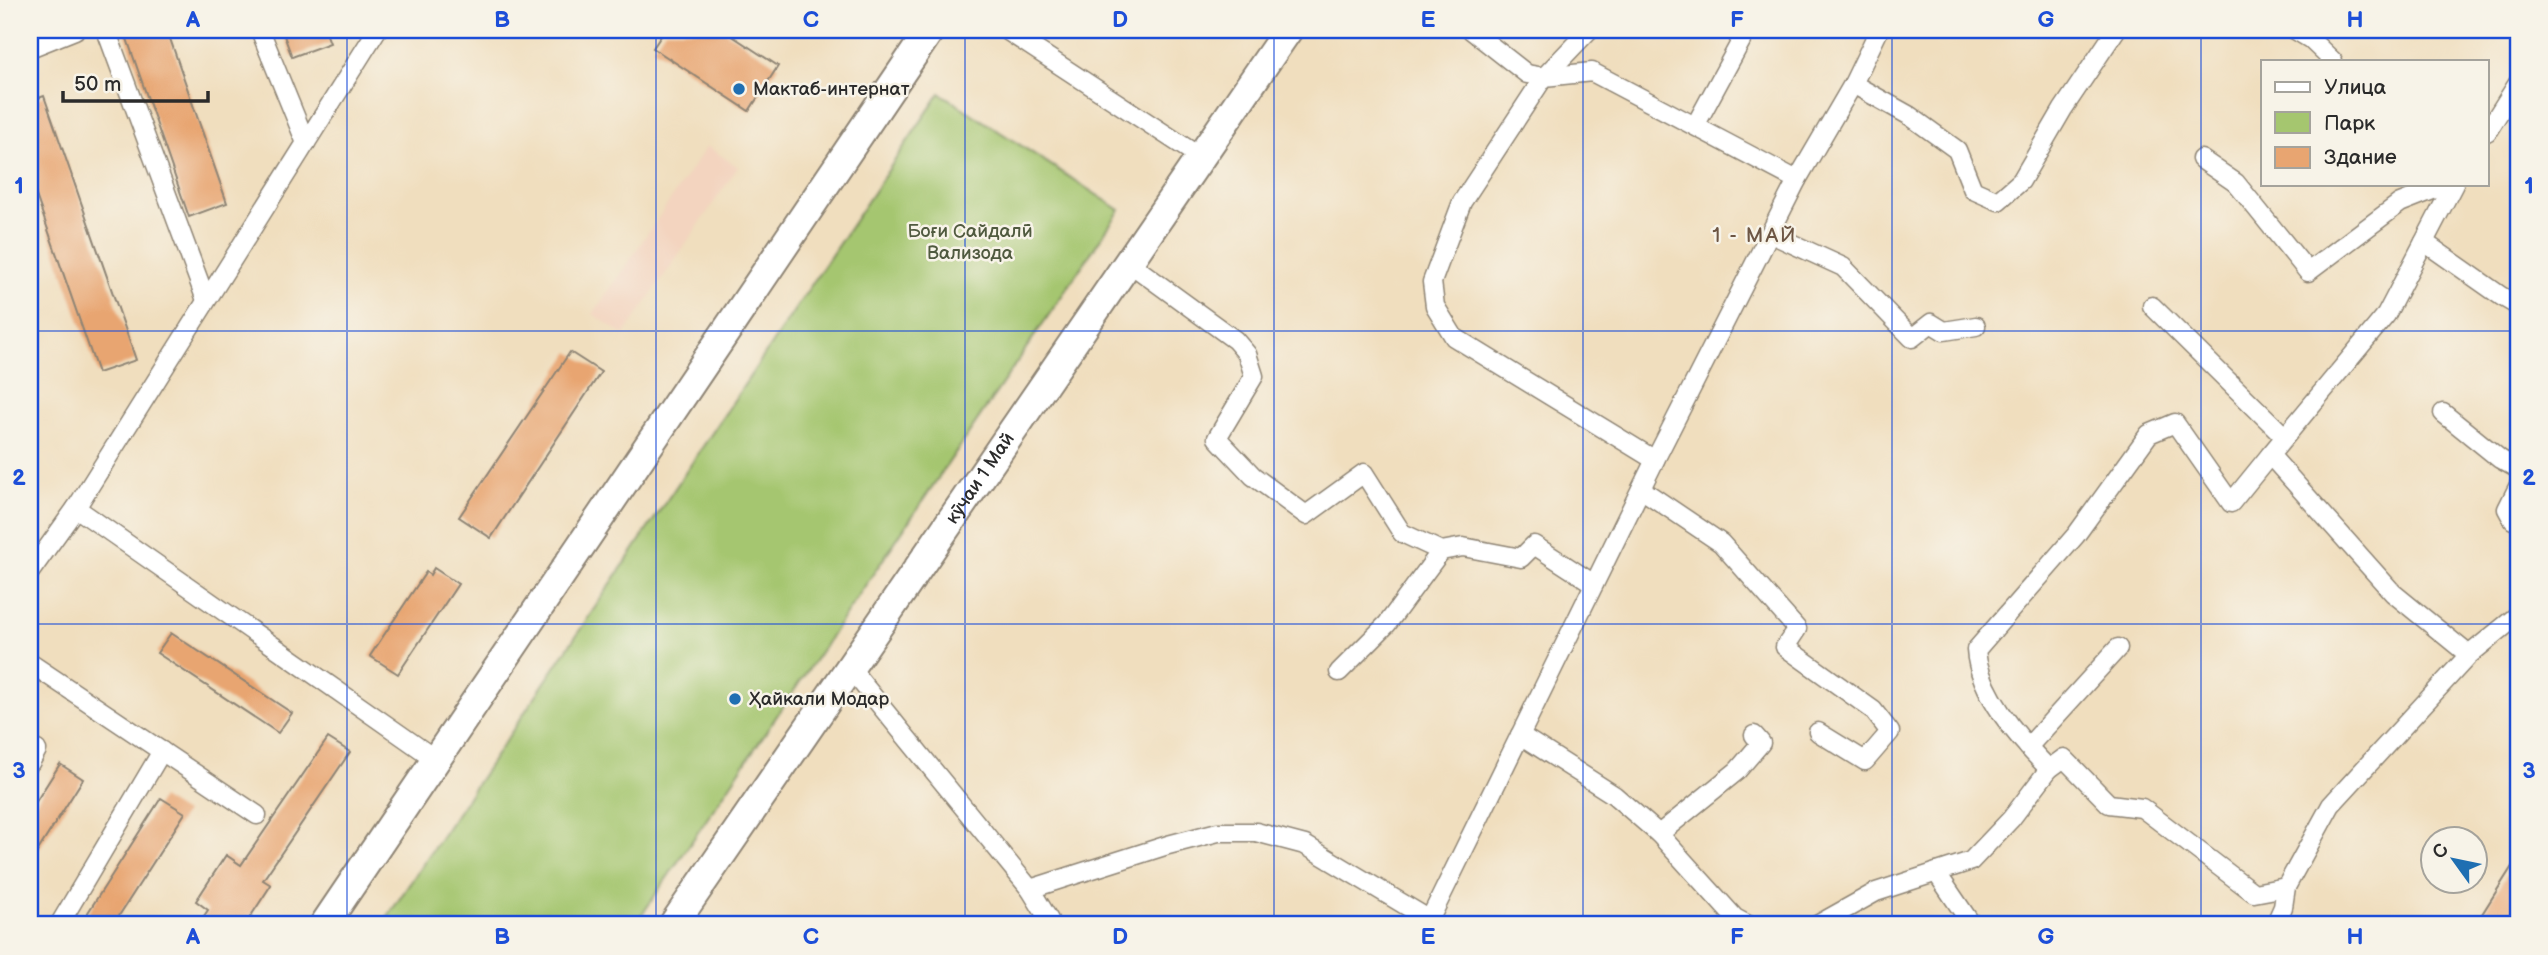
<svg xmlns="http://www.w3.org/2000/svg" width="2548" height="955" font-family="'Balsamiq Sans',sans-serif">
	<rect width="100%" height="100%" fill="#f7f3e8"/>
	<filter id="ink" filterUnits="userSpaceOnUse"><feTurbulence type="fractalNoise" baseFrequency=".0143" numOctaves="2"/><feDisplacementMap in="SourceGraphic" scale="14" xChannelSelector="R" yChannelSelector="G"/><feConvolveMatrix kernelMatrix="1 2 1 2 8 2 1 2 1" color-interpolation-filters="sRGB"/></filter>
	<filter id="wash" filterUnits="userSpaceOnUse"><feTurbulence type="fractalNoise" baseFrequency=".00686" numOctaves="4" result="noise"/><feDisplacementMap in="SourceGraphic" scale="28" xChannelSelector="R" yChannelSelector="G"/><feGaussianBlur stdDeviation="1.57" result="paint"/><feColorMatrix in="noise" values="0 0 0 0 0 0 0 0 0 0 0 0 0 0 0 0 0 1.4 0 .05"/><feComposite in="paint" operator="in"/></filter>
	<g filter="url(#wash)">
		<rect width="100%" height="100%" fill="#f0debe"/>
		<polygon fill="#f3d4bf" points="707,146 738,167 624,335 593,314"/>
		<polygon fill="#a5c66f" stroke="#68784d" stroke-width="2" points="940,93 1120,210 635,925 382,925"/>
		<g id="blocks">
			<g fill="#e8a571">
				<polygon points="124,30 167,30 227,203 189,217"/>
				<polygon points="282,30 325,30 330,43 292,57"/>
				<polygon points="665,30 723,30 778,66 749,111 653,48"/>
				<polygon points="44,96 136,360 98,373 30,178 30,101"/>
				<polygon points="570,352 601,372 491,538 459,517"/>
				<polygon points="434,568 458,584 398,674 370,656 426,572 430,575"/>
				<polygon points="171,633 292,713 278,733 157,653"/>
				<polygon points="328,738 350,752 263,880 271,885 245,925 198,925 208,910 196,901 226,855 241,865"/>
				<polygon points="60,764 83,779 30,863 30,811"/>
				<polygon points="161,798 185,813 113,925 80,925"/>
				<polygon points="2518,857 2518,925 2499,925 2482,914"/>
			</g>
		</g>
	</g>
	<g filter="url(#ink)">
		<use href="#blocks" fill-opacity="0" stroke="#8e8474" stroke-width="2"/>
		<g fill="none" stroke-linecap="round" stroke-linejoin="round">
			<g stroke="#8e8474" stroke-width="21">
				<g id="street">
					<polyline points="106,30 206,300"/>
					<polyline points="260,30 306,143"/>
					<polyline points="377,30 76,508 435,759"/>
					<polyline points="1006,30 1200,157"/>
					<polyline points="1471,30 1527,74 1544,77 1592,72 1797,180"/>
					<polyline points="1589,30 1544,77 1462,202 1432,282 1435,306 1454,337 1655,460"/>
					<polyline points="2295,30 2310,39 2333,61"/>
					<polyline points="30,48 75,30"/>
					<polyline points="1853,84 1910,116 1957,150 1973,190 1998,201 2021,181 2063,109 2116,30"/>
					<polyline points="1695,126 1747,30"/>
					<polyline points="2487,132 2518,83"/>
					<polyline points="2201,159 2236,183 2308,272 2400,203 2448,184"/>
					<polyline points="2454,184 2386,315 2270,455 2393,593 2469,655"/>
					<polyline points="1771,234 1843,267 1912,338 1931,323 1944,331 1976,326"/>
					<polyline points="2424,242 2501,296 2518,306"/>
					<polyline points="1128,262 1235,340 1247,354 1254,376 1217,438 1253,476 1306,515 1364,473 1402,533 1441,551 1463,547 1521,558 1534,545 1594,584"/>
					<polyline points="2152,306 2285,437"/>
					<polyline points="2443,413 2500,459 2518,469"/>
					<path d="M2270,455l-39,48 -56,-80 -26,11 -73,101 -100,115c3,44 43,89 73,119l15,-11 45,46 33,4 112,85 32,-6"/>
					<polyline points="2518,487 2507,509 2513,520 2518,522"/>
					<polyline points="1641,489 1721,543 1797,629 1785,647 1873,710 1890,732 1865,761 1818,732"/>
					<polyline points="30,572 76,508"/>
					<polyline points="30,663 257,815"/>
					<polyline points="849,667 1030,889 1049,920 1049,925"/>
					<polyline points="1339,672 1387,624 1441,551"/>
					<polyline points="1520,735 1614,795 1659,834 1735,918 1748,925"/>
					<polyline points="2028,747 2118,648"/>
					<polyline points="30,763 37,750"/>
					<polyline points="1659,834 1737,771 1761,743 1754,735"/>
					<polyline points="1936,872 1972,925"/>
					<polyline points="1030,889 1168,845 1218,832 1256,832 1305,845 1430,920"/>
					<polyline points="59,925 162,751"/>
					<polyline points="1427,925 1655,460 1797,180 1853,84 1879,30"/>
					<polyline points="1817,925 1876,892 1971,861 2011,819 2049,769"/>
					<polyline points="2275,925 2283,907 2286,887 2331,805 2469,655 2518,615"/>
				</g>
			</g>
			<g stroke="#8e8474" stroke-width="32">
				<g id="primary">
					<polyline points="324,925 930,30"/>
					<path id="s1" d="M673,925l615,-895"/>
				</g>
			</g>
			<use href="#street" stroke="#fff" stroke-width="18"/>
			<use href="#primary" stroke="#fff" stroke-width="28"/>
		</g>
	</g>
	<path fill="none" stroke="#1d4ed8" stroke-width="2" stroke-opacity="0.55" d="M347,30v895M656,30v895M965,30v895M1274,30v895M1583,30v895M1892,30v895M2201,30v895M30,331h2488M30,624h2488"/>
	<g fill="#1f6fb2" stroke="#f7f3e8" stroke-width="2.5">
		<circle cx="739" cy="89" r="7"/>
		<circle cx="735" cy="699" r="7"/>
	</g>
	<g text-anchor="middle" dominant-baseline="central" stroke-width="5" stroke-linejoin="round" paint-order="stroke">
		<g font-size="19" fill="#2b2b2b" stroke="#f7f3e8" text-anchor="start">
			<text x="753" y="89">Мактаб-интернат</text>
			<text x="749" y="699">Ҳайкали Модар</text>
		</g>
		<g font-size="19" fill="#505a3f" stroke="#f7f3e8">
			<text x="970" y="231">Боғи Сайдалӣ<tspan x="970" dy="22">Вализода</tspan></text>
		</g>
		<g font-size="19" fill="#2b2b2b" stroke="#f7f3e8">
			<text stroke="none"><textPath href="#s1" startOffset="542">кӯчаи 1 Май</textPath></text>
		</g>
		<g font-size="21" letter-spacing="2" fill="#6d5644" stroke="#f7f3e8">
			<text x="1755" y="235">1 - МАЙ</text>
		</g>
	</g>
	<rect width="2548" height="955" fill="none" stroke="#f7f3e8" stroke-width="77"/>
	<rect x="2261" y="60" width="228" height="126" fill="#f7f3e8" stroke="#a5a39c" stroke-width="2"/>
	<rect x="2275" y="82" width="35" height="10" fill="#ffffff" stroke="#a5a39c" stroke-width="2"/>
	<text x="2324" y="94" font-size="21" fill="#2b2b2b">Улица</text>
	<rect x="2275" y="112" width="35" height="21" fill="#a5c66f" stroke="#a5a39c" stroke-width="2"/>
	<text x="2324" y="130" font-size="21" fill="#2b2b2b">Парк</text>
	<rect x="2275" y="147" width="35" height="21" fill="#e8a571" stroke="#a5a39c" stroke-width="2"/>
	<text x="2324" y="164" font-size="21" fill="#2b2b2b">Здание</text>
	<g transform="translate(2454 860) rotate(303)"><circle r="33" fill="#f7f3e8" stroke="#a5a39c" stroke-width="2"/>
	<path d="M0-5L12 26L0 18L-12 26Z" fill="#1f6fb2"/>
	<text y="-10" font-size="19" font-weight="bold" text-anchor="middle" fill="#2b2b2b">С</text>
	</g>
	<path d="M63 91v10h145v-10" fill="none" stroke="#2b2b2b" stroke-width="3.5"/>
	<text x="74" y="91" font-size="21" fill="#2b2b2b" stroke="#f7f3e8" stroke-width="5" paint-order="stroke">50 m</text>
	<rect x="38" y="38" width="2472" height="878" fill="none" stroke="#1d4ed8" stroke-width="2.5"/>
	<g font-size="23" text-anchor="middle" font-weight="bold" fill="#1d4ed8">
		<text x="193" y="27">A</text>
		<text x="502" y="27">B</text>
		<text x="811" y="27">C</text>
		<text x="1120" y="27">D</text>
		<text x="1428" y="27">E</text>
		<text x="1737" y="27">F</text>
		<text x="2046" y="27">G</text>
		<text x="2355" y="27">H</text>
		<text x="19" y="193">1</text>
		<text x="2529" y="193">1</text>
		<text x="19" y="485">2</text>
		<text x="2529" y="485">2</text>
		<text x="19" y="778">3</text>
		<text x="2529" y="778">3</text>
		<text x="193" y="944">A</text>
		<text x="502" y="944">B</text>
		<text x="811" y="944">C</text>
		<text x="1120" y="944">D</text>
		<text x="1428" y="944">E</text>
		<text x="1737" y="944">F</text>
		<text x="2046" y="944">G</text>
		<text x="2355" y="944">H</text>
	</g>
</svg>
